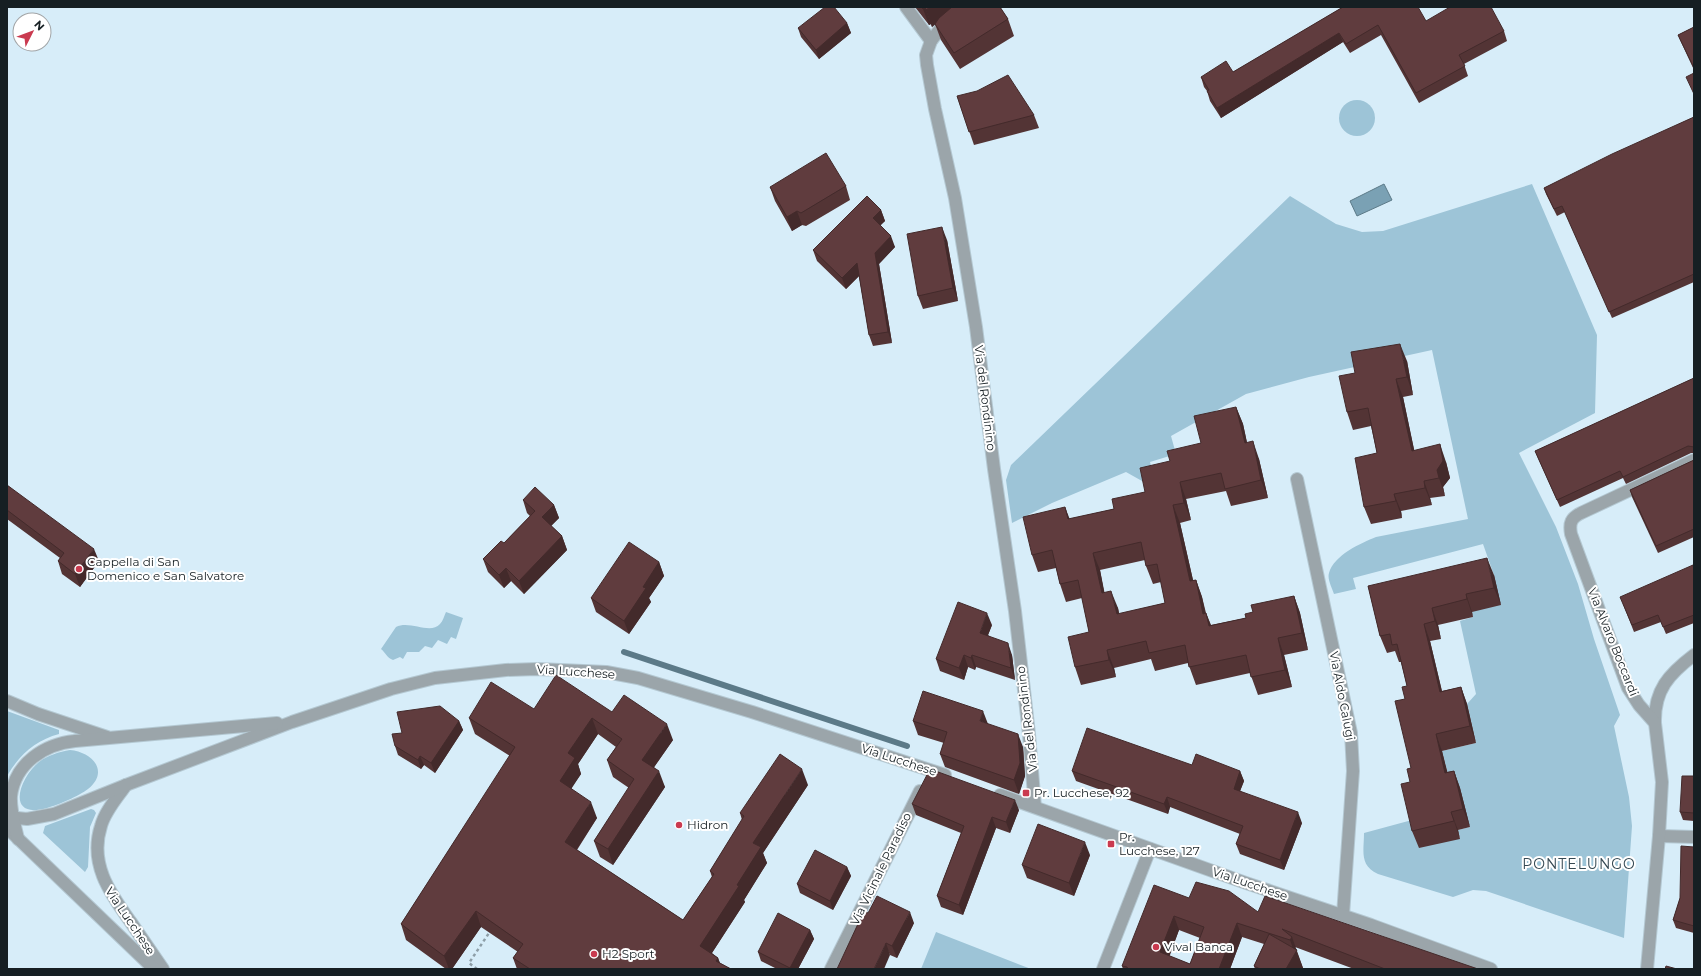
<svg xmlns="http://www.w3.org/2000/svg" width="1701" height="976" font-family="Montserrat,sans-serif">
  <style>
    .green { fill: #9dc4d7 }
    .water { fill: #7aa1b4; stroke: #5c7a88 }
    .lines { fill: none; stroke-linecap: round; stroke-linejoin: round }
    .stream { stroke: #5c7a88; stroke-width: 6 }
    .minor-casing { stroke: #b4c8d2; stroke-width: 14 }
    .path { stroke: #8d9ea7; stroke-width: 2.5; stroke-dasharray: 3 3; stroke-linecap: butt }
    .minor { stroke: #9ba5aa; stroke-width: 12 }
    .wall { fill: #533435; fill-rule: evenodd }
    .shaded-wall { fill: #432a2b }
    .building { fill: #603c3e; stroke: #432a2b; fill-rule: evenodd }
    .poi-dot { fill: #ca3a4f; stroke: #fff; stroke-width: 1.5 }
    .labels { text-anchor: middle; stroke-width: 4; stroke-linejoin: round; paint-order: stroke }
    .street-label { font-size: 12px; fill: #161f23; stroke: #fff }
    .poi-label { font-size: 12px; fill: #161f23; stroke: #fff; text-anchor: start }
    .quarter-label { font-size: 14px; letter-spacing: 1px; fill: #354852; stroke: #fff }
  </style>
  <rect width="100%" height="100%" fill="#d7edf9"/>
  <g class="green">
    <circle cx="1357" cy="118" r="18"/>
    <path d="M1532,184L1597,335L1595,413L1519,453L1556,527L1578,584L1594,639L1620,715L1614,726L1629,797L1632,826L1624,938L1486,891L1473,890L1453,897L1378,874C1359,865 1364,851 1364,833L1412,820L1460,838L1458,830L1470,827L1452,790L1442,751L1476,743L1467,704L1476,694L1460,621L1473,617L1472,612L1494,575L1483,544L1353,578L1356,589L1334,594C1332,588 1327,579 1329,573C1334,555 1361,543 1376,537L1468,519L1432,350L1309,377L1246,394L1171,436L1176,454L1150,462L1154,477L1142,481L1126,472L1052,503L1012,523L1006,480L1011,465L1290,196L1336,224L1362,232L1383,231Z"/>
    <path d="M446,612L463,618L456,639L451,637L447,644L438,640L432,648L425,646L419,652H407L403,659L400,657L393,660C387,658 386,653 381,649L396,627C410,620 430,635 440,624C443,621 444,616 446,612Z"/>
    <path d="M7,711L59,730V734C36,740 19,755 7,776Z"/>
    <path d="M70,750C92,752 110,771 88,789C79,796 58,805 47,808C5,820 19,778 39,762C48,755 59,752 70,750Z"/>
    <polygon points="91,809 94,810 96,813 90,827 88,867 85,872 43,833 45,826"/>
    <polygon points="936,932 1031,969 921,969"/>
  </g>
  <polygon class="water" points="1384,184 1392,200 1357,216 1350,201"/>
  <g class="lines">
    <polyline class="stream" points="624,652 907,746"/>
    <g class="minor-casing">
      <g id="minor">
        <polyline points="906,7 931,41"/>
        <polyline points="966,7 940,29 931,41 926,55 927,65 935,109 955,198 976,327 994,469 1015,611 1029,734 1035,807"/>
        <polyline points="1297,479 1351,733 1353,771 1343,915"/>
        <polyline points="7,701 38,714 107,737"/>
        <path d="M1655,723C1654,690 1669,674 1694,655"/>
        <path d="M126,785C117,798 105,811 101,826C89,863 109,892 130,921C141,937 152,953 163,969"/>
        <polyline points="1000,795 1246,883 1371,925 1491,969"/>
        <polyline points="7,817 27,819 54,814 126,785 292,722 391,689 435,678 506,670 537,669 606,672 638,678 752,712 945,775"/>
        <polyline points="7,828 154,969"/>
        <polyline points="1659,836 1694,837"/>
        <path d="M18,839C15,825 10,810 11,796C15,763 45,744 75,741L277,723"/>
        <polyline points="831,969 920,791"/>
        <polyline points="1103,969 1150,849"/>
        <path d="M1647,969L1659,836L1662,782L1655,723L1639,705L1628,688L1571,534C1569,523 1571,518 1581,513L1694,460"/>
      </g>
    </g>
    <polyline class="path" points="477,969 469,963 489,933"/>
    <use href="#minor" class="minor"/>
  </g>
  <g class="wall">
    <polygon points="915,7 1000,7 1008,19 1014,36 960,69 941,40 935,24 932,27 931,24 929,25"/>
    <polygon points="1343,7 1426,21 1504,31 1507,41 1464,64 1468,76 1419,103 1381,35 1350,53 1343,42 1221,118 1210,101 1207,91 1204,87 1201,77 1233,72"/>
    <polygon points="847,23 851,33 819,59 801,37 798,28"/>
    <polygon points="1694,27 1694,70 1681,42 1678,35"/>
    <polygon points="957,96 1034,115 1039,128 974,145"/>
    <polygon points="1694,117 1694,282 1612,318 1565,212 1557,216 1546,194 1544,188"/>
    <polygon points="846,186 850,200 806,226 802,225 792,231 775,201 770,187"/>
    <polygon points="881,210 885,221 880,225 895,247 879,264 892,343 873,346 869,335 859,276 846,289 817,261 813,250"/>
    <polygon points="947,240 958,301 923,309 918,296"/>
    <polygon points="1407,361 1413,395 1403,397 1414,450 1446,462 1450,478 1443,487 1445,496 1430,498 1432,505 1401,511 1402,518 1371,524 1364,507 1377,453 1371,426 1353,430 1347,412 1355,373"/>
    <polygon points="1694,378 1694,453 1691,453 1626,484 1623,478 1560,507 1538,458 1535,451"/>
    <path d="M1236,407L1243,424L1247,443L1259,459L1268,498L1231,506L1226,491L1186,499L1191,520L1180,523L1193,580H1196L1202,597L1206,613L1211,625L1246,618L1253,612L1294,596L1300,613L1308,650L1284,655L1292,687L1258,695L1250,673L1196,685L1188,663L1155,671L1151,659L1114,668L1116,677L1081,685L1075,667L1089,632L1082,598L1066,602L1060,584L1056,568L1038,572L1032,555L1065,507L1069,519L1114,509L1145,492L1170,461L1201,443ZM1145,560L1146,566L1153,584L1161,582L1165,603L1119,614L1118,608L1104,592L1100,570Z"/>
    <polygon points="1694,460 1694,537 1658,553 1632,497 1630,490"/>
    <polygon points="7,485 99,561 80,587 62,574 58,561 60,558 7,519"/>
    <polygon points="523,500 554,505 559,518 551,526 562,536 567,550 524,594 511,581 504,588 488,572 483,559 504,543 530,516 527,513"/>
    <polygon points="659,562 664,576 649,598 651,602 629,634 596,612 591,598"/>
    <polygon points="1694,569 1694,623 1666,634 1661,622 1634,632 1623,604"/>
    <polygon points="1494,575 1501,605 1472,612 1473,617 1438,625 1441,639 1430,641 1442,691 1461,687 1467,704 1476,743 1442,751 1447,772 1454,771 1460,788 1470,827 1458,830 1460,839 1419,848 1412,831 1410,782 1411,768 1405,699 1407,686 1401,662 1399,662 1395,651 1387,653 1380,636 1368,586"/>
    <polygon points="992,625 988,635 1012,655 1015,680 976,667 975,670 968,667 964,680 940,671 936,659"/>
    <polygon points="534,709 612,712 673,740 654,767 665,787 613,865 600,857 594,841 629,788 613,777 607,760 616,747 598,734 578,764 581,774 571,788 597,818 577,850 683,920 712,877 710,871 742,820 740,813 808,785 763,853 767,863 744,900 745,902 712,953 718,958 720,963 731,969 517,969 513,958 518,952 481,927 452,969 446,969 406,940 401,924 510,756 475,734 469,718"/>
    <polygon points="459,721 463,730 435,773 424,765 421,769 398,755 395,746 402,733"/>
    <polygon points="913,721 988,724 1023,747 1025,776 1019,794 945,767 940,754 944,743 918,735"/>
    <polygon points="1192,765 1240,771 1244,781 1240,791 1302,823 1284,870 1240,854 1236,844 1240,834 1170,807 1168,814 1076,781 1072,771"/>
    <polygon points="1694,776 1694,821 1683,820 1680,812"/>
    <polygon points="912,804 1019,810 1010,833 996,828 963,915 941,907 937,896 961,833 916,815"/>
    <polygon points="1694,847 1694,933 1676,928 1673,920 1680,898"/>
    <polygon points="1090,855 1074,896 1027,878 1022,865"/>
    <polygon points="847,867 851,876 833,910 800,893 797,884"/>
    <path d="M1189,898L1258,912L1478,969H1354L1295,947L1303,968L1302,969H1255L1254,966L1264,944L1242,937L1230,969H1123L1122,966ZM1179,930L1200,938L1190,964L1169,956Z"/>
    <polygon points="868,913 914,923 897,958 890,955"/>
    <polygon points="810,930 814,939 798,969 777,969 761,961 758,952"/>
  </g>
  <g class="shaded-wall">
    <polygon points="925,7 931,24 929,25 923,9"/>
    <polygon points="930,7 956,7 932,27 926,10"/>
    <polygon points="847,23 851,33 819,59 816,50"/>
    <polygon points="1339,33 1343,42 1221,118 1217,108"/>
    <polygon points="881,210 885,221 877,229 873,218"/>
    <polygon points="797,211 802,225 792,231 787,217"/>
    <polygon points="942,227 947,240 958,301 953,288"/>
    <polygon points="891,236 895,247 879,264 892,343 888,332 875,253"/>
    <polygon points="857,263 861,274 846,289 842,278"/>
    <polygon points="1400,344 1407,361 1413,395 1407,377"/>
    <polygon points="1396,379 1403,397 1418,468 1412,451"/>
    <polygon points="1236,407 1243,424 1251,461 1245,443"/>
    <polygon points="1253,441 1259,459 1268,498 1261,480"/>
    <polygon points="1440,444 1446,462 1450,478 1443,487 1445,496 1439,478 1437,470"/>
    <polygon points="1424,481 1430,498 1432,505 1425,488"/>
    <polygon points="1180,482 1186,499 1191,520 1184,503"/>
    <polygon points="1394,494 1401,511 1402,518 1396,501"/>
    <polygon points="554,505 559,518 547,530 542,517"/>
    <polygon points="1173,505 1180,523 1197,598 1190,581"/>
    <polygon points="1065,507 1072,525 1068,519"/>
    <polygon points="562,536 567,550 524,594 519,581"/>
    <polygon points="94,549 99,561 80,587 75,574"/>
    <polygon points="1093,553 1100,570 1108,610 1102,593"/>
    <polygon points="1487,558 1494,575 1501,605 1494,588"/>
    <polygon points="659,562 664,576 649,598 651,602 629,634 624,621 643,587"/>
    <polygon points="506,568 511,581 504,588 499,575"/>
    <polygon points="1196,580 1202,597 1209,631 1203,614"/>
    <polygon points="1111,591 1118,608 1123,632 1117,614"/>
    <polygon points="1466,594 1472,612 1473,617 1467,599"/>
    <polygon points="1294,596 1300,613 1308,650 1302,633"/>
    <polygon points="1432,608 1438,625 1441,639 1435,621"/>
    <polygon points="987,613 992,625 984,645 980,633"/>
    <polygon points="1206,613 1213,631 1209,626"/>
    <polygon points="1424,624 1430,641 1446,709 1440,692"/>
    <polygon points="1278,638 1284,655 1292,687 1285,670"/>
    <polygon points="1008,643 1012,655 1015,680 1011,668"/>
    <polygon points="1107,650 1114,668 1116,677 1109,660"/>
    <polygon points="964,655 968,667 964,680 959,668"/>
    <polygon points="972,655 976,667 975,670 971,658"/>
    <polygon points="1461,687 1467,704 1476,743 1470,726"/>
    <polygon points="983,711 988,724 980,721"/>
    <polygon points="592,718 598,734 578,764 581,774 566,797 560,781 568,753"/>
    <polygon points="459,721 463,730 435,773 431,763"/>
    <polygon points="667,724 673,740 648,776 642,760"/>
    <polygon points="1018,734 1023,747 1025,776 1019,794 1014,780"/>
    <polygon points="1436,734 1442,751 1452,790 1445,773"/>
    <polygon points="420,756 424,765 421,769 418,760"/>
    <polygon points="802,769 808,785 763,853 767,863 744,900 745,902 706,962 700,946 753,843"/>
    <polygon points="659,771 665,787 613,865 608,849"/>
    <polygon points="1240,771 1244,781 1237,799 1234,789"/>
    <polygon points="1454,771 1460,788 1470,827 1463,809"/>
    <polygon points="1167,797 1170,807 1168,814 1164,804"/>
    <polygon points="1015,800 1019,810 1010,833 1006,822"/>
    <polygon points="591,802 597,818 571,858 565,842"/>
    <polygon points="1298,812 1302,823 1284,870 1280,860"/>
    <polygon points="1451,812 1458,830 1460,839"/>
    <polygon points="992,817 996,828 963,915 959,905"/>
    <polygon points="1085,842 1090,855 1074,896 1069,883"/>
    <polygon points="847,867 851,876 833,910 830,901"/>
    <polygon points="476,911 481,927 452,969 449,969 444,956"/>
    <polygon points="910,912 914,923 897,958 892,946"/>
    <polygon points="1174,916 1179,930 1166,966 1160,952"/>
    <polygon points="1237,923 1242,937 1230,969 1219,969"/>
    <polygon points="810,930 814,939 798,969 790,969 790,968"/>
    <polygon points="1292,937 1303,968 1302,969 1286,969 1295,954 1290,940"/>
    <polygon points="886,943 890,955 884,969 874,969"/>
    <polygon points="718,958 722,969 716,961"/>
  </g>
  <g class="building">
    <polygon points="825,7 834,7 847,23 816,50 798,28"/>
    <polygon points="921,7 930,7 926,10 925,7 923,9"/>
    <polygon points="952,7 1000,7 1008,19 954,53 935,24 939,18"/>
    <polygon points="1343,7 1418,7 1426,21 1450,7 1491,7 1504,31 1459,55 1465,66 1416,93 1378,25 1346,44 1339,33 1217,108 1207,91 1209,90 1201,77 1226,61 1233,72"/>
    <polygon points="1694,27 1694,68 1678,35"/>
    <polygon points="1694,73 1694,94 1686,77"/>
    <polygon points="1008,75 1034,115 969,132 957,96 977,91"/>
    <polygon points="1694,117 1694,274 1609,312 1562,206 1554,209 1544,188 1612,154"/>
    <polygon points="826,153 846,186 801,213 797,211 787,217 770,187"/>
    <polygon points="867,196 881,210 873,218 891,236 875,253 888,332 869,335 857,263 842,278 813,250"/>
    <polygon points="942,227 953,288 918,296 907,234"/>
    <polygon points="1400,344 1407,377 1396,379 1412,451 1440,444 1443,461 1437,470 1439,478 1424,481 1425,488 1394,494 1396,501 1364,507 1355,458 1377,453 1368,408 1347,412 1339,376 1355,373 1351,352"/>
    <polygon points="1694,378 1694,447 1688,446 1623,477 1620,471 1557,500 1535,451"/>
    <path d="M1236,407L1245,443L1253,441L1261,480L1225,489L1221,473L1180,482L1184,503L1173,505L1190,581L1196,580L1203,614L1206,613L1209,626L1246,618L1245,614L1253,612L1251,605L1294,596L1302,633L1278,638L1285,670L1251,677L1246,655L1189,667L1185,645L1149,653L1146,641L1107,650L1109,660L1075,667L1068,637L1089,632L1078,580L1060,584L1052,550L1032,555L1023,517L1065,507L1068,519L1114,509L1112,499L1145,492L1140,468L1170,461L1167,451L1201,443L1194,416ZM1141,542L1146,566L1157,564L1165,603L1117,614L1111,591L1102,593L1093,553Z"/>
    <polygon points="1694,460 1694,529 1656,546 1630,490"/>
    <polygon points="7,485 94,549 75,574 58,561 64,553 7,510"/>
    <polygon points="535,487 554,505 542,517 562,536 519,581 506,568 499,575 483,559 501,541 504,543 535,511 523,500"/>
    <polygon points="629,542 659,562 643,587 646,588 624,621 591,598"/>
    <polygon points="1487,558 1494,588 1466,594 1467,599 1432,608 1435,621 1424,624 1440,692 1461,687 1470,726 1436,734 1445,773 1454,771 1463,809 1451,812 1454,821 1412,831 1401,784 1410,782 1407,769 1411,768 1395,701 1405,699 1402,687 1407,686 1397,644 1392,645 1390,634 1380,636 1368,586"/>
    <polygon points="1693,565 1694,569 1694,615 1663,627 1658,615 1632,625 1620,597"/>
    <polygon points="958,602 987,613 980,633 1008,643 1011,668 972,655 971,658 964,655 959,668 936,659"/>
    <polygon points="556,675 612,712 624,695 667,724 642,760 659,771 608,849 594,841 634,779 607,760 622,739 592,718 568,753 575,758 560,781 591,802 565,842 683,920 714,874 710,871 744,816 740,813 780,754 802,769 753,843 761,847 737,885 739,886 700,946 718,958 716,961 731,969 530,969 513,958 523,944 476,911 444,956 401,924 515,747 469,718 491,682 534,709"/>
    <polygon points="923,691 983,711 980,721 1018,734 1020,763 1014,780 940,754 947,732 913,721"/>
    <polygon points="440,706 459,721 431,763 420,756 418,760 395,746 392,734 402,733 397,712"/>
    <polygon points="1087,728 1192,765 1196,754 1240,771 1234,789 1298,812 1280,860 1236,844 1243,826 1167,797 1164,804 1072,771"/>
    <polygon points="930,769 1015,800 1006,822 992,817 959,905 937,896 964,826 912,804"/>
    <polygon points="1682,776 1694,776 1694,813 1680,812"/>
    <polygon points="1038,824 1085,842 1069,883 1022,865"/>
    <polygon points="1681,846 1694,847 1694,926 1673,920 1680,898"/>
    <polygon points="815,850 847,867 830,901 797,884"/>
    <path d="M1196,882L1229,891L1258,912L1265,896L1478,969H1385L1282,929L1292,937L1290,940L1237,923L1219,969H1128L1127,967L1122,966L1154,885L1189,898ZM1174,916L1204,927L1190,964L1160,952Z"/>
    <polygon points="877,896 910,912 892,946 886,943 874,969 837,969 864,911 868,913"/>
    <polygon points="778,913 810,930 790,968 758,952"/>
    <polygon points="1269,934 1297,950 1286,969 1260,969 1254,966"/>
    <polygon points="1666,966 1677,969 1665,969"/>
  </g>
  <g class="poi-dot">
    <circle cx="79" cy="569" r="4"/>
    <rect x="1022" y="789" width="8" height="8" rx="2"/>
    <circle cx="679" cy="825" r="4"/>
    <rect x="1107" y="840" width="8" height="8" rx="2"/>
    <circle cx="1156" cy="947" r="4"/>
    <circle cx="594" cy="954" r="4"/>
  </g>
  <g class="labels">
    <g class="street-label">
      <text transform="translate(985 398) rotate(83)" y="4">Via del Rondinino</text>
      <text transform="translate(1613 642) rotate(68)" y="4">Via Alvaro Boccardi</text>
      <text transform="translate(576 672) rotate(4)" y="4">Via Lucchese</text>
      <text transform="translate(1342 696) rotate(79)" y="4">Via Aldo Calugi</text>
      <text transform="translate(1027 719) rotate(-97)" y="4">Via del Rondinino</text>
      <text transform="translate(899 760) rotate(18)" y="4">Via Lucchese</text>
      <text transform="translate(881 869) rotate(-64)" y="4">Via Vicinale Paradiso</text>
      <text transform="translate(1250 884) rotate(19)" y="4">Via Lucchese</text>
      <text transform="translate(130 921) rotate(56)" y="4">Via Lucchese</text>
    </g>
    <g class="poi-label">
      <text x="87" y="566">Cappella di San<tspan x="87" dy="14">Domenico e San Salvatore</tspan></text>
      <text x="1034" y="797">Pr. Lucchese, 92</text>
      <text x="687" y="829">Hidron</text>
      <text x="1119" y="841">Pr.<tspan x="1119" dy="14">Lucchese, 127</tspan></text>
      <text x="1164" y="951">Vival Banca</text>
      <text x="602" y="958">H2 Sport</text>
    </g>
    <g class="quarter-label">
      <text x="1579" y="869">PONTELUNGO</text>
    </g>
  </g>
  <rect width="1701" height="976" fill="none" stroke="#161f23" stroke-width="16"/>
  <g transform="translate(32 32) rotate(48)"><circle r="19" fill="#ffffff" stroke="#a2a5a7"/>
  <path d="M0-3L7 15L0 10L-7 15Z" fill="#ca3a4f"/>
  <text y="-6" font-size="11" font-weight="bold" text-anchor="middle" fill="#161f23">N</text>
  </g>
</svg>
